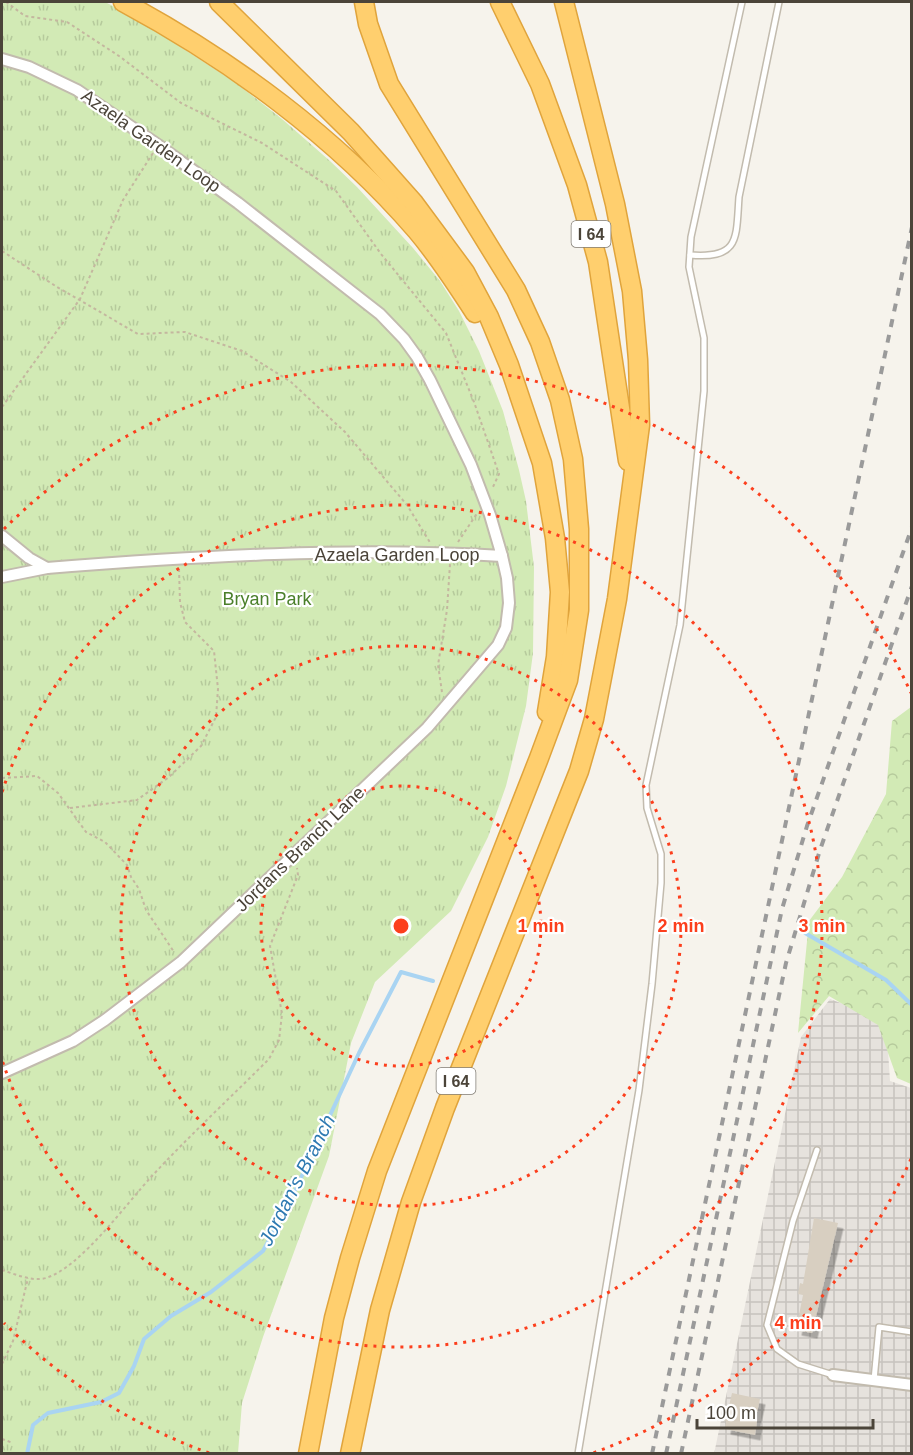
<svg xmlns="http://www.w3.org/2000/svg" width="913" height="1455" font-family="Arial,sans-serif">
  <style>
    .industrial { fill: url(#industrial-grid) }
    .forest { fill: url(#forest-crowns) }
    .park { fill: url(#park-tufts) }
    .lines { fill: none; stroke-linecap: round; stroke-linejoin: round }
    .stream { stroke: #a9d4f2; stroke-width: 4 }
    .building { fill: #d8cfc1; filter: url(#shadow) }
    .lane-casing { stroke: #c2bbae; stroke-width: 8 }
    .street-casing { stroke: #c2bbae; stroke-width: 14 }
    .highway-casing { stroke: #e0a43c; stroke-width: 21 }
    .path { stroke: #c4b79f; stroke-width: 2; stroke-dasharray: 3 3; stroke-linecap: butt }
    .lane { stroke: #fff; stroke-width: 5 }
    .street { stroke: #fff; stroke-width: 10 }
    .highway { stroke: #ffcf6e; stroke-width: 18 }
    .rail { stroke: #9a9a9a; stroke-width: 4; stroke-dasharray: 8 8; stroke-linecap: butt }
    .ring { fill: none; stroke: #fc3f1d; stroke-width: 3; stroke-dasharray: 3 6 }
    .labels { text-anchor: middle; stroke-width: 4.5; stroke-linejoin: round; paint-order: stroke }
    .shield { fill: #fff; stroke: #817c74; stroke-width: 1.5 }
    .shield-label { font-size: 16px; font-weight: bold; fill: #4b4439 }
    .street-label { font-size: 18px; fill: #4b4439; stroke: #fff }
    .park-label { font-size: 18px; fill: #4a7f2a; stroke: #fff }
    .water-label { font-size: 20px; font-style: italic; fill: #2e7ab2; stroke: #fff }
    .centre { fill: #fc3f1d; stroke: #fff; stroke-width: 3 }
    .ring-label { font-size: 18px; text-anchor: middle; font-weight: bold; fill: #fc3f1d; stroke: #fff; stroke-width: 4.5; stroke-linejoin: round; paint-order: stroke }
  </style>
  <defs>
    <pattern id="industrial-grid" width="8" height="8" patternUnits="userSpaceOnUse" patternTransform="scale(1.5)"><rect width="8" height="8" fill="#e6e2dd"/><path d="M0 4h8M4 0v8" fill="none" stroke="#c7c3be"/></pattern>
    <pattern id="forest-crowns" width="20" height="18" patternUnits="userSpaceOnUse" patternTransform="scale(1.5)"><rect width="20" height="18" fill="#d2eab5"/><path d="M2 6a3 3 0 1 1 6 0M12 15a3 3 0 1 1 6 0" fill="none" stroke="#b6ca9c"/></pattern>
    <pattern id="park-tufts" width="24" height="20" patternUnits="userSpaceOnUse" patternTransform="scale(1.5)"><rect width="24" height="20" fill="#d2eab5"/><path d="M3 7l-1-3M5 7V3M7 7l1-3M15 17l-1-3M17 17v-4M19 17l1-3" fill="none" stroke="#b6ca9c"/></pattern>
    <filter id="shadow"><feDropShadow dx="5.5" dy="5.5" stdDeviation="0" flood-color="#0004"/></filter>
  </defs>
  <rect width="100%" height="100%" fill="#f6f3ec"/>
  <polygon class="industrial" points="830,999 886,1020 890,1081 911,1088 911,1453 714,1454 801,1037"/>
  <polygon class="forest" points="911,707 912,980 910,989 911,988 911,1084 897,1078 878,1025 829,996 798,1033 809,921 842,877 886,794 892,721"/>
  <polygon class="park" points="2,2 105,2 133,16 236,83 282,119 330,161 357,187 413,248 440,281 459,311 479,351 503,411 519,470 526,501 534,567 533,653 526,706 506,786 488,837 451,911 375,982 351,1043 329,1156 263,1337 242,1403 238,1453 2,1454"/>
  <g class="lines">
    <g class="stream">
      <polyline points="805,933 886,980 912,1005"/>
      <polyline points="27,1454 33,1425 48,1413 101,1402 119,1393 134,1366 144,1339 171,1316 211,1292 263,1251 292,1197 359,1053 401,972 433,981"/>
    </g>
  </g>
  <g class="building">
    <polygon points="814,1218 838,1223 812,1333 796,1330 803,1295 798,1294 800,1283 803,1284"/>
    <polygon points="732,1393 760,1399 755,1421 757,1421 755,1435 725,1429 726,1421 720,1419 723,1405 729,1406"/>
  </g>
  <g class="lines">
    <g class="lane-casing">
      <g id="lane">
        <path d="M690,255C740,259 736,239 739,197L779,2"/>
        <polyline points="817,1150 793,1221 767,1325 777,1349 798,1364 833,1375"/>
        <polyline points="874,1380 879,1327 912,1332"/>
        <polyline points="578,1454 639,1090 652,984 661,883 661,854 647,808 646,785 680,625 704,391 704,338 689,267 691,237 742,2"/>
      </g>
    </g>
    <g class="street-casing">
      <g id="street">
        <path d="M2,59L29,67L77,90L158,145L238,203L380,314L404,339L417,357L430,380L471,465L490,515L502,556C350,547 198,556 47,568L29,558L2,536"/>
        <polyline points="2,577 47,568"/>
        <polyline points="2,1073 73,1041 105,1020 181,962 427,728 498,645 506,628 509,603 507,578 502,556"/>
        <polyline points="833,1375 912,1385"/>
      </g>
    </g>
    <g class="highway-casing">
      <g id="highway">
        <path d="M123,2C231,60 336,137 417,231C438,256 457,285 475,313"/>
        <polyline points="219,2 351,132 414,203 465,272 489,317 509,365 542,463 555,538 560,592 556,657 547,712"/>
        <polyline points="500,2 540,84 577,185 598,262 628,461"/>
        <polyline points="308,1454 334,1318 350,1258 377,1171 539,758 568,680 579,610 579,529 573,459 560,400 540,342 516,290 389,84 368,24 364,2"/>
        <polyline points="350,1454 380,1310 411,1202 445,1108 579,771 594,719 617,599 640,425 638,360 632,291 615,204 564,2"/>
      </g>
    </g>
    <g class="path">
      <polyline points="6,2 25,16 67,22 119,56 181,103 262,143 336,191 381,254 446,333 474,402 499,474 492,489"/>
      <polyline points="2,251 57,287 138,334 185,332 242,351 291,382 345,432 407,505 431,544"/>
      <polyline points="2,407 80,299 123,200 153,153"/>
      <polyline points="458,542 478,512"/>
      <polyline points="442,692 438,665 447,610 450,564"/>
      <polyline points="2,778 37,776 58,793 86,832 105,842 127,865 131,877 139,889 146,910 174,952"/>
      <polyline points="70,808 137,800 169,777 201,746 216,717 218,689 214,651 185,622 180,602 179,569"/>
      <path d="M2,1270C15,1274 32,1282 46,1278C81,1267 126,1204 152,1176C189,1136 230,1098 269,1059L279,1040L282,1014L270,946L298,875L297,868"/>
      <polyline points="2,1364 13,1341 28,1278"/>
      <polyline points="2,1439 13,1443"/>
    </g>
    <use href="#lane" class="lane"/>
    <use href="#street" class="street"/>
    <use href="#highway" class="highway"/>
    <g class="rail">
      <polyline points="652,1454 912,227"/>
      <polyline points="666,1454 782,909 807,826 912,527"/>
      <polyline points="681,1454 786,963 820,850 912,586"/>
    </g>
  </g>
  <g class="ring">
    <circle cx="401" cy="926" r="140"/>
    <circle cx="401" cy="926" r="280"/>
    <path d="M2 792A421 421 0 1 1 2 1060"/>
    <path d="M911 1159A561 561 0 0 1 593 1453M209 1453A561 561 0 0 1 4 1323M4 529A561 561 0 0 1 911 693"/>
  </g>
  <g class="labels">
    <g class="shield">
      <rect x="571.5" y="221" width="39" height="26" rx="4.5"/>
      <rect x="436.5" y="1068" width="39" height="26" rx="4.5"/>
    </g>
    <g class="shield-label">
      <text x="591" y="240">I 64</text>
      <text x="456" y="1087">I 64</text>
    </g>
    <g class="street-label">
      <text transform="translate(151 141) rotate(35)" y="6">Azaela Garden Loop</text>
      <text x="397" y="561">Azaela Garden Loop</text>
      <text transform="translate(300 849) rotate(-44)" y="6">Jordans Branch Lane</text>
    </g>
    <g class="park-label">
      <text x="267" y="605">Bryan Park</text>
    </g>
    <g class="water-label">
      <text transform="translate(297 1180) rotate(-63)" y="7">Jordan's Branch</text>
    </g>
  </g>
  <circle cx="401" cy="926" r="9" class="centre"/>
  <g class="ring-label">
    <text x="541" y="932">1 min</text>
    <text x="681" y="932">2 min</text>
    <text x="822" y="932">3 min</text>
    <text x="798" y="1329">4 min</text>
  </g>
  <rect width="913" height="1455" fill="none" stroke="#4b4439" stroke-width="6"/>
  <path d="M697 1419v9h176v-9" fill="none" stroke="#4b4439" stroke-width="3"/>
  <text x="706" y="1419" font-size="18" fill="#4b4439" stroke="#ffffff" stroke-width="4.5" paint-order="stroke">100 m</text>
</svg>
